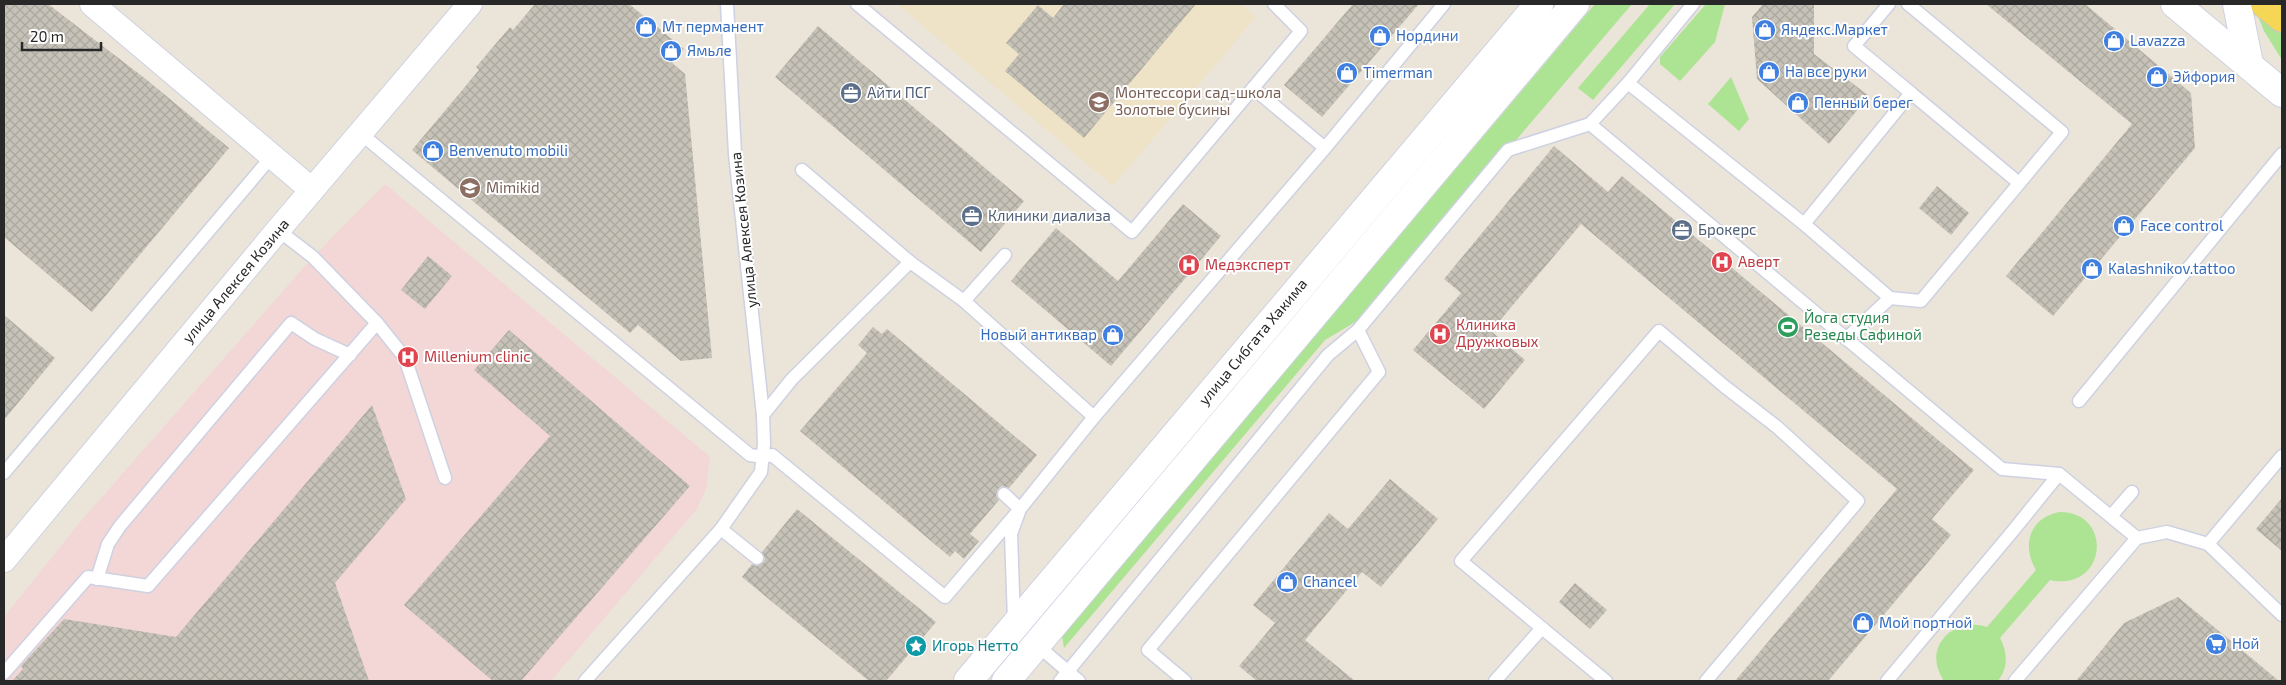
<svg xmlns="http://www.w3.org/2000/svg" width="2286" height="685" font-family="'Exo 2',sans-serif">
  <style>
    .education { fill: #eee3c7 }
    .medical { fill: #f3d6d6 }
    .grass { fill: #ace493 }
    .building { fill: url(#building-cross-hatch) }
    .lines { fill: none; stroke-linecap: round; stroke-linejoin: round }
    .service-casing { stroke: #ced1e2; stroke-width: 15 }
    .minor-casing { stroke: #ced1e2; stroke-width: 26 }
    .secondary-casing { stroke: #ced1e2; stroke-width: 30 }
    .primary-casing { stroke: #c7c7c7; stroke-width: 30 }
    .service { stroke: #fff; stroke-width: 12 }
    .minor { stroke: #fff; stroke-width: 24 }
    .secondary { stroke: #fff; stroke-width: 28 }
    .primary { stroke: #f5d655; stroke-width: 28 }
    .labels { text-anchor: middle; stroke-width: 4; stroke-linejoin: round; paint-order: stroke }
    .shop-label { font-size: 15px; fill: #366cbe; stroke: #fff; text-anchor: start }
    .service-label { font-size: 15px; fill: #4e5e75; stroke: #fff; text-anchor: start }
    .education-label { font-size: 15px; fill: #785e54; stroke: #fff; text-anchor: start }
    .street-label { font-size: 15px; fill: #282828; stroke: #fff }
    .health-label { font-size: 15px; fill: #be3a42; stroke: #fff; text-anchor: start }
    .leisure-label { font-size: 15px; fill: #27864d; stroke: #fff; text-anchor: start }
    .culture-label { font-size: 15px; fill: #0d838f; stroke: #fff; text-anchor: start }
  </style>
  <defs>
    <pattern id="building-cross-hatch" width="8" height="8" patternUnits="userSpaceOnUse" patternTransform="scale(1.25)"><rect width="8" height="8" fill="#c6c2b8"/><path d="M0 0l8 8M0 8l8-8" fill="none" stroke="#aaa79e"/></pattern>
  </defs>
  <rect width="100%" height="100%" fill="#ebe4d9"/>
  <polygon class="education" points="897,4 1240,4 1256,17 1113,186"/>
  <polygon class="medical" points="385,184 710,457 706,489 697,509 551,681 4,681 4,617 81,521 313,257"/>
  <g class="grass">
    <polygon points="1595,4 1632,4 1367,315 1325,340 1064,648 1062,636"/>
    <polygon points="1650,4 1675,4 1593,100 1578,88"/>
    <polygon points="1706,4 1725,4 1715,42 1680,81 1660,64 1660,57"/>
    <polygon points="2256,11 2282,33 2282,60 2264,31"/>
    <polygon points="1731,77 1749,119 1739,131 1708,104"/>
    <path d="M2060,512C2114,512 2107,592 2050,580L2000,638C2008,653 2008,668 1998,681H1941L1943,679C1922,647 1954,616 1987,627L2036,570C2021,545 2030,517 2060,512Z"/>
  </g>
  <g class="building">
    <polygon points="4,4 48,4 147,80 229,148 92,312 4,237"/>
    <polygon points="535,4 629,4 684,49 672,63 685,74 712,358 681,361 638,325 630,333 412,150 479,70 476,67 510,27 513,30"/>
    <polygon points="1064,4 1196,4 1084,138 1005,71 1019,54 1006,43 1038,5 1053,18"/>
    <polygon points="1353,4 1419,4 1322,117 1284,85"/>
    <polygon points="1763,4 1814,4 1814,54 1869,96 1829,144 1757,79 1752,17"/>
    <polygon points="1986,4 2085,4 2191,93 2195,148 2053,316 2006,276 2132,124"/>
    <polygon points="818,26 1024,201 981,252 775,77"/>
    <polygon points="1554,146 1608,192 1622,176 1974,470 1932,519 1951,535 1828,681 1735,681 1897,489 1581,224 1491,331 1525,360 1484,409 1413,350 1461,293 1444,279"/>
    <polygon points="1937,186 1969,213 1951,235 1919,208"/>
    <polygon points="1183,204 1221,236 1111,366 1011,281 1056,228 1118,281"/>
    <polygon points="428,256 452,276 425,309 401,290"/>
    <polygon points="4,315 55,358 4,420"/>
    <polygon points="873,327 882,334 887,329 1037,455 1009,488 1002,486 998,489 996,496 999,500 970,534 979,541 964,559 955,551 950,557 800,431 867,353 858,345"/>
    <polygon points="509,330 690,486 521,681 493,681 404,605 550,436 474,370"/>
    <polygon points="372,405 406,499 335,583 369,681 12,681 23,669 21,666 64,619 176,637"/>
    <polygon points="1390,479 1438,519 1381,587 1362,572 1305,640 1355,681 1257,681 1239,666 1275,623 1253,605 1329,513 1348,529"/>
    <polygon points="2282,498 2282,551 2256,529"/>
    <polygon points="797,509 936,622 886,681 869,681 742,577 752,564 756,566 763,563 765,559 762,552"/>
    <polygon points="1575,583 1607,610 1590,629 1559,602"/>
    <polygon points="2178,597 2279,681 2076,681 2124,623"/>
  </g>
  <g class="lines">
    <g class="service-casing">
      <g id="service">
        <polyline points="857,4 1132,232 1301,31 1274,4"/>
        <polyline points="1628,83 1804,224 1890,298 1846,339"/>
        <polyline points="1253,88 1325,148"/>
        <polyline points="1911,93 2019,183"/>
        <polyline points="1590,124 2002,469 2059,474 2137,538 2167,532 2208,544 2282,615"/>
        <polyline points="360,133 750,455 764,457 772,455 945,597 1020,509 1004,494"/>
        <polyline points="802,170 910,262 964,301 1094,417"/>
        <polyline points="1804,224 1911,93 1854,46 1889,4"/>
        <polyline points="278,230 313,257 377,323 405,358 445,478"/>
        <polyline points="1890,298 1921,301 2062,132 1908,4"/>
        <polyline points="964,301 1005,255"/>
        <polyline points="2079,401 2282,154"/>
        <polyline points="763,415 792,379 910,262"/>
        <polyline points="4,473 272,156"/>
        <polyline points="2111,516 2132,492"/>
        <polyline points="721,529 757,558"/>
        <polyline points="2208,544 2282,456"/>
        <polyline points="97,579 108,544 120,526 291,323 315,339 350,355"/>
        <polyline points="1014,620 1011,534 1020,509 1094,417 1325,148 1444,4"/>
        <polyline points="1037,645 1079,681"/>
        <polyline points="4,673 88,577 148,586 377,323"/>
        <polyline points="585,681 721,529 761,472 764,444 763,415 735,154 727,4"/>
        <polyline points="1060,681 1328,355 1358,330 1508,150 1590,124 1628,83 1693,4"/>
        <polyline points="1185,681 1148,650 1379,372 1358,330"/>
        <polyline points="1495,681 1542,628"/>
        <polyline points="1606,681 1461,561 1659,331 1724,386 1777,427 1858,501 1706,681"/>
        <polyline points="1887,681 2012,532 2059,474"/>
        <polyline points="2015,681 2137,538"/>
      </g>
    </g>
    <g class="minor-casing">
      <g id="minor">
        <polyline points="92,4 312,190"/>
        <polyline points="4,560 278,230 470,4"/>
      </g>
    </g>
    <g class="secondary-casing">
      <g id="secondary">
        <polyline points="2175,4 2282,93"/>
        <polyline points="2237,4 2249,64"/>
        <polyline points="968,681 1539,4"/>
        <polyline points="1006,681 1575,4"/>
      </g>
    </g>
    <g class="primary-casing">
      <polyline id="primary" points="2265,4 2282,18"/>
    </g>
    <use href="#service" class="service"/>
    <use href="#minor" class="minor"/>
    <use href="#secondary" class="secondary"/>
    <use href="#primary" class="primary"/>
  </g>
  <defs>
    <g id="shop-disc" transform="scale(1.125)"><circle r="9.5" fill="#3f7fe0" stroke="#fff"/><path d="M-5-2.5h2.3a2.7 3.5 0 0 1 5.4 0H5L5.5 6h-11ZM-1.5-2.5h3a1.5 2.3 0 0 0-3 0Z" fill="#fff"/></g>
    <g id="office-disc" transform="scale(1.125)"><circle r="9.5" fill="#5c6f8a" stroke="#fff"/><path d="M-6-3h4V-5.5h4V-3h4V5H-6ZM-1-4.5V-3h2v-1.5ZM-6 0V1H6V0Z" fill="#fff"/></g>
    <g id="school-disc" transform="scale(1.125)"><circle r="9.5" fill="#8d6e63" stroke="#fff"/><path d="M0-5L7-2L0 1L-7-2ZM-4 1L0 2.5L4 1V4Q0 6-4 4Z" fill="#fff"/></g>
    <g id="hospital-disc" transform="scale(1.125)"><circle r="9.5" fill="#e0444e" stroke="#fff"/><path d="M-5-5h3v3.5h4V-5h3V5h-3V1.5h-4V5h-3Z" fill="#fff"/></g>
    <g id="stadium-disc" transform="scale(1.125)"><circle r="9.5" fill="#2e9e5b" stroke="#fff"/><path d="M0-5a6.5 5 0 1 0 0 10a6.5 5 0 1 0 0-10ZM-3.5-1.8h7v3.6h-7Z" fill="#fff"/></g>
    <g id="supermarket-disc" transform="scale(1.125)"><circle r="9.5" fill="#3f7fe0" stroke="#fff"/><path d="M-6-5.5h2.5l.6 2H6L4.5 2H-2.5L-4.4-4H-6ZM-1.5 3.2a1.3 1.3 0 1 0 .1 0ZM3 3.2a1.3 1.3 0 1 0 .1 0Z" fill="#fff"/></g>
    <g id="sight-disc" transform="scale(1.125)"><circle r="9.5" fill="#0f9aa8" stroke="#fff"/><path d="M0-6L1.8-2.2L6-1.7L2.9 1.2L3.7 5.4L0 3.3L-3.7 5.4L-2.9 1.2L-6-1.7L-1.8-2.2Z" fill="#fff"/></g>
  </defs>
  <g fill-rule="evenodd">
    <use href="#shop-disc" x="646" y="27"/>
    <use href="#shop-disc" x="1765" y="30"/>
    <use href="#shop-disc" x="1380" y="36"/>
    <use href="#shop-disc" x="2114" y="41"/>
    <use href="#shop-disc" x="671" y="51"/>
    <use href="#shop-disc" x="1769" y="72"/>
    <use href="#shop-disc" x="1347" y="73"/>
    <use href="#shop-disc" x="2157" y="77"/>
    <use href="#office-disc" x="851" y="93"/>
    <use href="#school-disc" x="1099" y="102"/>
    <use href="#shop-disc" x="1798" y="103"/>
    <use href="#shop-disc" x="433" y="151"/>
    <use href="#school-disc" x="470" y="188"/>
    <use href="#office-disc" x="972" y="216"/>
    <use href="#shop-disc" x="2124" y="226"/>
    <use href="#office-disc" x="1682" y="230"/>
    <use href="#hospital-disc" x="1722" y="262"/>
    <use href="#hospital-disc" x="1189" y="265"/>
    <use href="#shop-disc" x="2092" y="269"/>
    <use href="#stadium-disc" x="1788" y="327"/>
    <use href="#hospital-disc" x="1440" y="334"/>
    <use href="#shop-disc" x="1113" y="335"/>
    <use href="#hospital-disc" x="408" y="357"/>
    <use href="#shop-disc" x="1287" y="582"/>
    <use href="#shop-disc" x="1863" y="623"/>
    <use href="#supermarket-disc" x="2216" y="644"/>
    <use href="#sight-disc" x="916" y="646"/>
  </g>
  <g class="labels">
    <g class="shop-label">
      <text x="662" y="32">Мт перманент</text>
      <text x="1781" y="35">Яндекс.Маркет</text>
      <text x="1396" y="41">Нордини</text>
      <text x="2130" y="46">Lavazza</text>
      <text x="687" y="56">Ямьле</text>
      <text x="1785" y="77">На все руки</text>
      <text x="1363" y="78">Timerman</text>
      <text x="2173" y="82">Эйфория</text>
      <text x="1814" y="108">Пенный берег</text>
      <text x="449" y="156">Benvenuto mobili</text>
      <text x="2140" y="231">Face control</text>
      <text x="2108" y="274">Kalashnikov.tattoo</text>
      <text x="1097" y="340" text-anchor="end">Новый антиквар</text>
      <text x="1303" y="587">Chancel</text>
      <text x="1879" y="628">Мой портной</text>
      <text x="2232" y="649">Ной</text>
    </g>
    <g class="service-label">
      <text x="867" y="98">Айти ПСГ</text>
      <text x="988" y="221">Клиники диализа</text>
      <text x="1698" y="235">Брокерс</text>
    </g>
    <g class="education-label">
      <text x="1115" y="98">Монтессори сад-школа<tspan x="1115" dy="17">Золотые бусины</tspan></text>
      <text x="486" y="193">Mimikid</text>
    </g>
    <g class="street-label">
      <text transform="translate(744 230) rotate(-96)" y="5">улица Алексея Козина</text>
      <text transform="translate(236 281) rotate(-50)" y="5">улица Алексея Козина</text>
      <text transform="translate(1253 342) rotate(-50)" y="5">улица Сибгата Хакима</text>
    </g>
    <g class="health-label">
      <text x="1738" y="267">Аверт</text>
      <text x="1205" y="270">Медэксперт</text>
      <text x="1456" y="330">Клиника<tspan x="1456" dy="17">Дружковых</tspan></text>
      <text x="424" y="362">Millenium clinic</text>
    </g>
    <g class="leisure-label">
      <text x="1804" y="323">Йога студия<tspan x="1804" dy="17">Резеды Сафиной</tspan></text>
    </g>
    <g class="culture-label">
      <text x="932" y="651">Игорь Нетто</text>
    </g>
  </g>
  <rect width="2286" height="685" fill="none" stroke="#282828" stroke-width="10"/>
  <path d="M22 42v8h79v-8" fill="none" stroke="#282828" stroke-width="2.5"/>
  <text x="30" y="42" font-size="15" fill="#282828" stroke="#ffffff" stroke-width="4" paint-order="stroke">20 m</text>
</svg>
